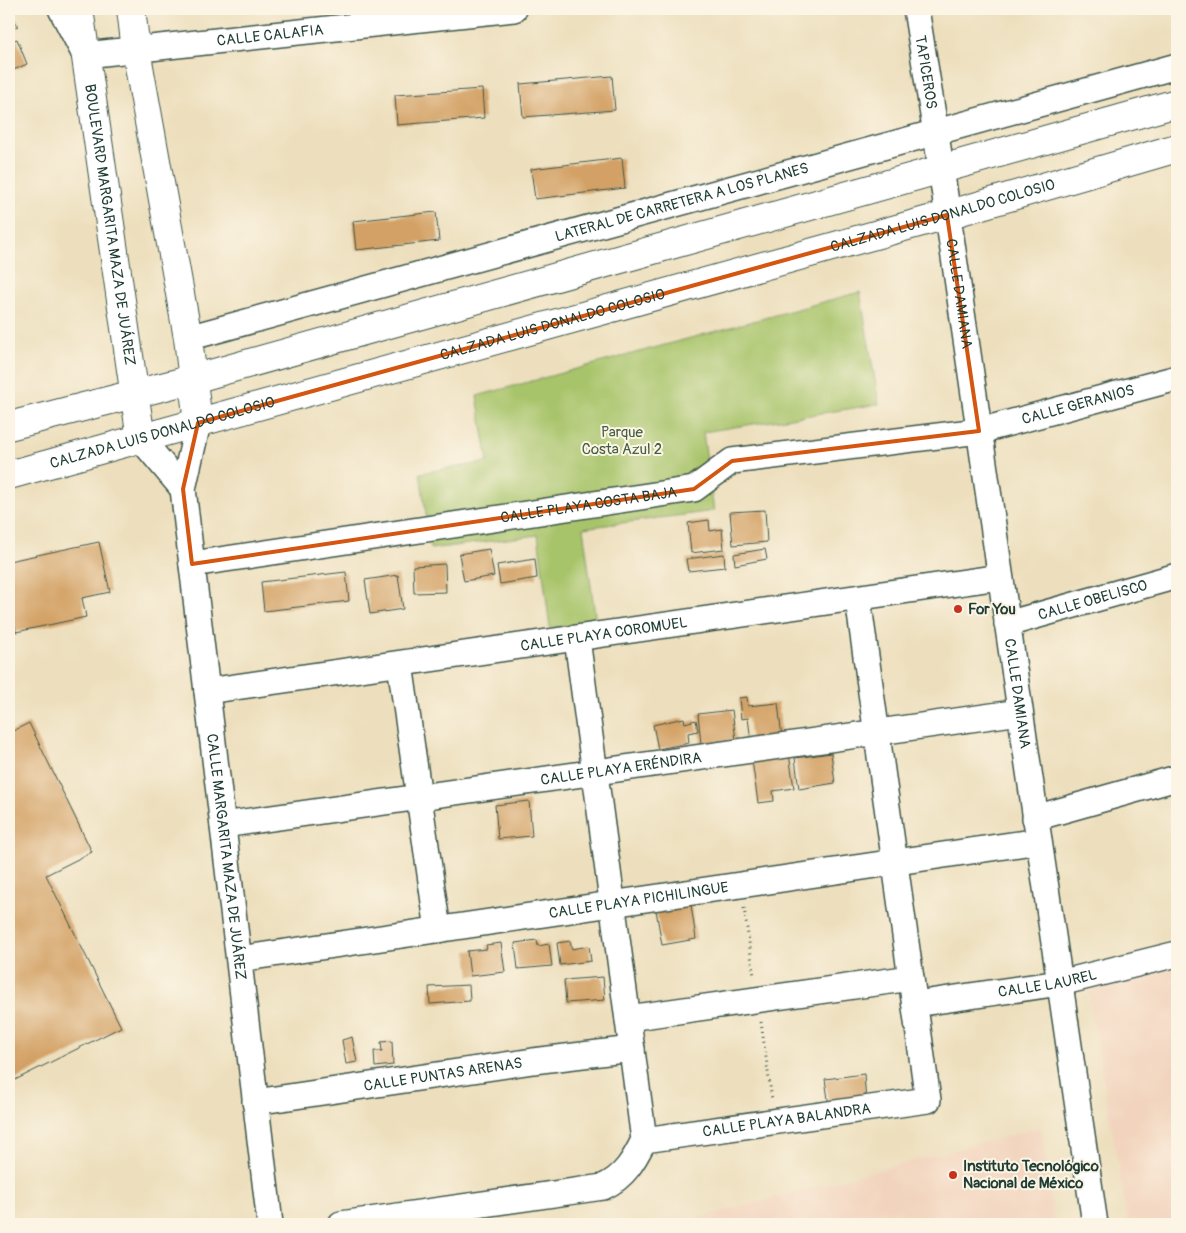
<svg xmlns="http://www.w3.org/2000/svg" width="1186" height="1233" font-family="Pangolin,sans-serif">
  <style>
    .built { fill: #f2d4be }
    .green { fill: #a8c46b; stroke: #648050 }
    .building { fill: #d3a165 }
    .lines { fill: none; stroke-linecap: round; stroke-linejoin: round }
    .street-casing { stroke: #3e5549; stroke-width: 28 }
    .secondary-casing { stroke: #3e5549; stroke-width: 30 }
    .path { stroke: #3e5549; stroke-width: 3; stroke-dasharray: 1 4; stroke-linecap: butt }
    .street { stroke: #fff; stroke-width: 25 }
    .secondary { stroke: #fff; stroke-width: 28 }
    .marked { fill: none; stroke: #d45610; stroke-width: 4; stroke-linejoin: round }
    .poi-dot { fill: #c8321e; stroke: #fcf5e5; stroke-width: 2 }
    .labels { text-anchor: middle; stroke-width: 4; stroke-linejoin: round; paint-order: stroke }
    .street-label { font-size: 15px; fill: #1f3d34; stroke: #fcf5e5 }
    .park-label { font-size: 15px; fill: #415f42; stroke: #fcf5e5 }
    .poi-label { font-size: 15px; font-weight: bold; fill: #1f3d34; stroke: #fcf5e5; text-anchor: start }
  </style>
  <rect width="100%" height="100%" fill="#fcf5e5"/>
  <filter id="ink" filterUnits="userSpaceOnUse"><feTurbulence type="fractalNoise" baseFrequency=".02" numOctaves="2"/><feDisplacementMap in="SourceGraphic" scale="10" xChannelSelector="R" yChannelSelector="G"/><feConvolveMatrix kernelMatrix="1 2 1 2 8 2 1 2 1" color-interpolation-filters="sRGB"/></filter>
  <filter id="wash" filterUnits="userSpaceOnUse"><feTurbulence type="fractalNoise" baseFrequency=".0096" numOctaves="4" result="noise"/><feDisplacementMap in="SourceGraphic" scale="20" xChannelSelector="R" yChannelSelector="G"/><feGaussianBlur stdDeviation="1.12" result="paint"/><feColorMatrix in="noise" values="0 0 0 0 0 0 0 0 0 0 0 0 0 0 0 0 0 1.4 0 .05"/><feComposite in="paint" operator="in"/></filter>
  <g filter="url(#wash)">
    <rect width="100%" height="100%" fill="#eddfbd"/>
    <g class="built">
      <polygon points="1177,968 1177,1224 1128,1224 1088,991"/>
      <polygon points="1041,1127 1055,1224 674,1224"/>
    </g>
    <polygon class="green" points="860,292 879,404 703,432 714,511 583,528 596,622 550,628 538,535 431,549 420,473 488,462 477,396"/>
    <g id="blocks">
      <g class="building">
        <polygon points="9,9 18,26 9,31"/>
        <polygon points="17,39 27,64 9,72 9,42"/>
        <polygon points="612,76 615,110 523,117 520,84"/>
        <polygon points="482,89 484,118 397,125 395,95"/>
        <polygon points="622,158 625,188 535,199 531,169"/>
        <polygon points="436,212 439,241 356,250 353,221"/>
        <polygon points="765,510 767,542 733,545 730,512"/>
        <polygon points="709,520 710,531 722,529 724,549 691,553 688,523"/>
        <polygon points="99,542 110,592 82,598 86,617 16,632 9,596 9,561"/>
        <polygon points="489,549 494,576 464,581 459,554"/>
        <polygon points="765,549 767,559 735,565 734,554"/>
        <polygon points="724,554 725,567 688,571 686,559"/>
        <polygon points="535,559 537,578 500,584 497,565"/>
        <polygon points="445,564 446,592 414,593 413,566"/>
        <polygon points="346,572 349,601 264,611 261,582"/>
        <polygon points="398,575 403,609 370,614 365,580"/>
        <polygon points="747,697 748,706 778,703 782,738 751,741 748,718 741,719 739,698"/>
        <polygon points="732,710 736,740 701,744 698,714"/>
        <polygon points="684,718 685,723 696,720 698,731 688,733 689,743 658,749 653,725"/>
        <polygon points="29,723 92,852 46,875 121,1027 9,1083 9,733"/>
        <polygon points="831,753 835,783 799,789 795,758"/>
        <polygon points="789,754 794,788 773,791 774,801 758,803 752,760"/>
        <polygon points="529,801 532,836 498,839 495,805"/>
        <polygon points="691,905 696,939 662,945 656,910"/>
        <polygon points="537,940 538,946 549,944 552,966 518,969 515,943"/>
        <polygon points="570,941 572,949 589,946 591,961 560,965 557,943"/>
        <polygon points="501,943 505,972 470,976 467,951 487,949 486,945"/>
        <polygon points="603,977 605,1000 566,1003 564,980"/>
        <polygon points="469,985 470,1001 430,1004 429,987"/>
        <polygon points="352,1037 357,1062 346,1064 342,1040"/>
        <polygon points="392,1041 393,1065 375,1067 374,1051 382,1051 381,1042"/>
        <polygon points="864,1074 866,1102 829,1106 825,1079"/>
      </g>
    </g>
  </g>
  <g filter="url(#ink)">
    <use href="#blocks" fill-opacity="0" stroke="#3e5549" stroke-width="1"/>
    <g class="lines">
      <g class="street-casing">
        <g id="street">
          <path id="s1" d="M61,9L85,55L514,9"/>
          <path id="s2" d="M916,9L936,134L1095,1224"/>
          <path id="s3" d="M188,338L1177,66"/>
          <path id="s4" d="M198,423L183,489L270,1224"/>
          <polyline points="141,439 183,489"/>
          <path id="s5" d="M192,564L694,489L732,461L979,431L1177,378"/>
          <path id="s6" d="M1007,624L1177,576"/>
          <polyline points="400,664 438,930"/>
          <path id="s7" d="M207,691L1000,577"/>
          <polyline points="1035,818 1177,778"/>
          <path id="s8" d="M223,825L1020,712"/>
          <path id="s9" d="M239,959L1039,841"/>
          <path id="s10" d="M915,1004L1060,983L1177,954"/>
          <polyline points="628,1018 911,978"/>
          <path id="s11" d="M255,1102L533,1061L632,1049"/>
          <path id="s12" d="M644,1140L928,1100L858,599"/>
          <path d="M341,1224L603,1187C625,1177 634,1160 644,1140L577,639"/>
        </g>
      </g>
      <g class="secondary-casing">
        <g id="secondary">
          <path id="s13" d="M79,9L141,439"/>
          <polyline points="131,9 136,50 188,338 198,423"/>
          <polyline points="9,426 193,379 1177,103"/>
          <path id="s14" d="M9,475L947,215L1177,148"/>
        </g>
      </g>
      <g class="path">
        <polyline points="744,908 754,976"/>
        <polyline points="761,1022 772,1100"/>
      </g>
      <use href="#street" class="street"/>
      <use href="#secondary" class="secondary"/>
    </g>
  </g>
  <path class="marked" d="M947,215L979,431L732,461L694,489L192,564L183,489L198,423Z"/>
  <g class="poi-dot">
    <circle cx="958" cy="609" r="5"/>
    <circle cx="953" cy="1175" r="5"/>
  </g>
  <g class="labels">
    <g class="street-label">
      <text dy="5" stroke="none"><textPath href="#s1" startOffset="238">CALLE CALAFIA</textPath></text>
      <text dy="5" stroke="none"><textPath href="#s2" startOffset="64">TAPICEROS</textPath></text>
      <text dy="5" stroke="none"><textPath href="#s3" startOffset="512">LATERAL DE CARRETERA A LOS PLANES</textPath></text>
      <text dy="5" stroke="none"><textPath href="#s14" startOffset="969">CALZADA LUIS DONALDO COLOSIO</textPath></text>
      <text dy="5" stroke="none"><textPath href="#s13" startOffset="218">BOULEVARD MARGARITA MAZA DE JUÁREZ</textPath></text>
      <text dy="5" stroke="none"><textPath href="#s2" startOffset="288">CALLE DAMIANA</textPath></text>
      <text dy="5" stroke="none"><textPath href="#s14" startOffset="564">CALZADA LUIS DONALDO COLOSIO</textPath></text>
      <text dy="5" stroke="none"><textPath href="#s5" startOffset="906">CALLE GERANIOS</textPath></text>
      <text dy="5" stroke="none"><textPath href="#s14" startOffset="159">CALZADA LUIS DONALDO COLOSIO</textPath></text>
      <text dy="5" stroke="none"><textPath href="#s5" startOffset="401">CALLE PLAYA COSTA BAJA</textPath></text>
      <text dy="5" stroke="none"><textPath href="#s6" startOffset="89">CALLE OBELISCO</textPath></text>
      <text dy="5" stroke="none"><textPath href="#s7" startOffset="401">CALLE PLAYA COROMUEL</textPath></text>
      <text dy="5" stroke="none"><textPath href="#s2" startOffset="692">CALLE DAMIANA</textPath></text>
      <text dy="5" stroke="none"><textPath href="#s8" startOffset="402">CALLE PLAYA ERÉNDIRA</textPath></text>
      <text dy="5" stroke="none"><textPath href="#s4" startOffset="438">CALLE MARGARITA MAZA DE JUÁREZ</textPath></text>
      <text dy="5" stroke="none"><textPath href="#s9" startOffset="404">CALLE PLAYA PICHILINGUE</textPath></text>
      <text dy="5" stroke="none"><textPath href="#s10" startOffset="134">CALLE LAUREL</textPath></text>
      <text dy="5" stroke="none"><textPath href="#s11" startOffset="190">CALLE PUNTAS ARENAS</textPath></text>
      <text dy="5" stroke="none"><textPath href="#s12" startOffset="144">CALLE PLAYA BALANDRA</textPath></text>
    </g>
    <g class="park-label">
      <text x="622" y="437">Parque<tspan x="622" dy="17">Costa Azul 2</tspan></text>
    </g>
    <g class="poi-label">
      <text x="968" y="614">For You</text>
      <text x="963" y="1171">Instituto Tecnológico<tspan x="963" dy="17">Nacional de México</tspan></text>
    </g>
  </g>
  <rect width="1186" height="1233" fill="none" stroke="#fcf5e5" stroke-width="30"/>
</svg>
